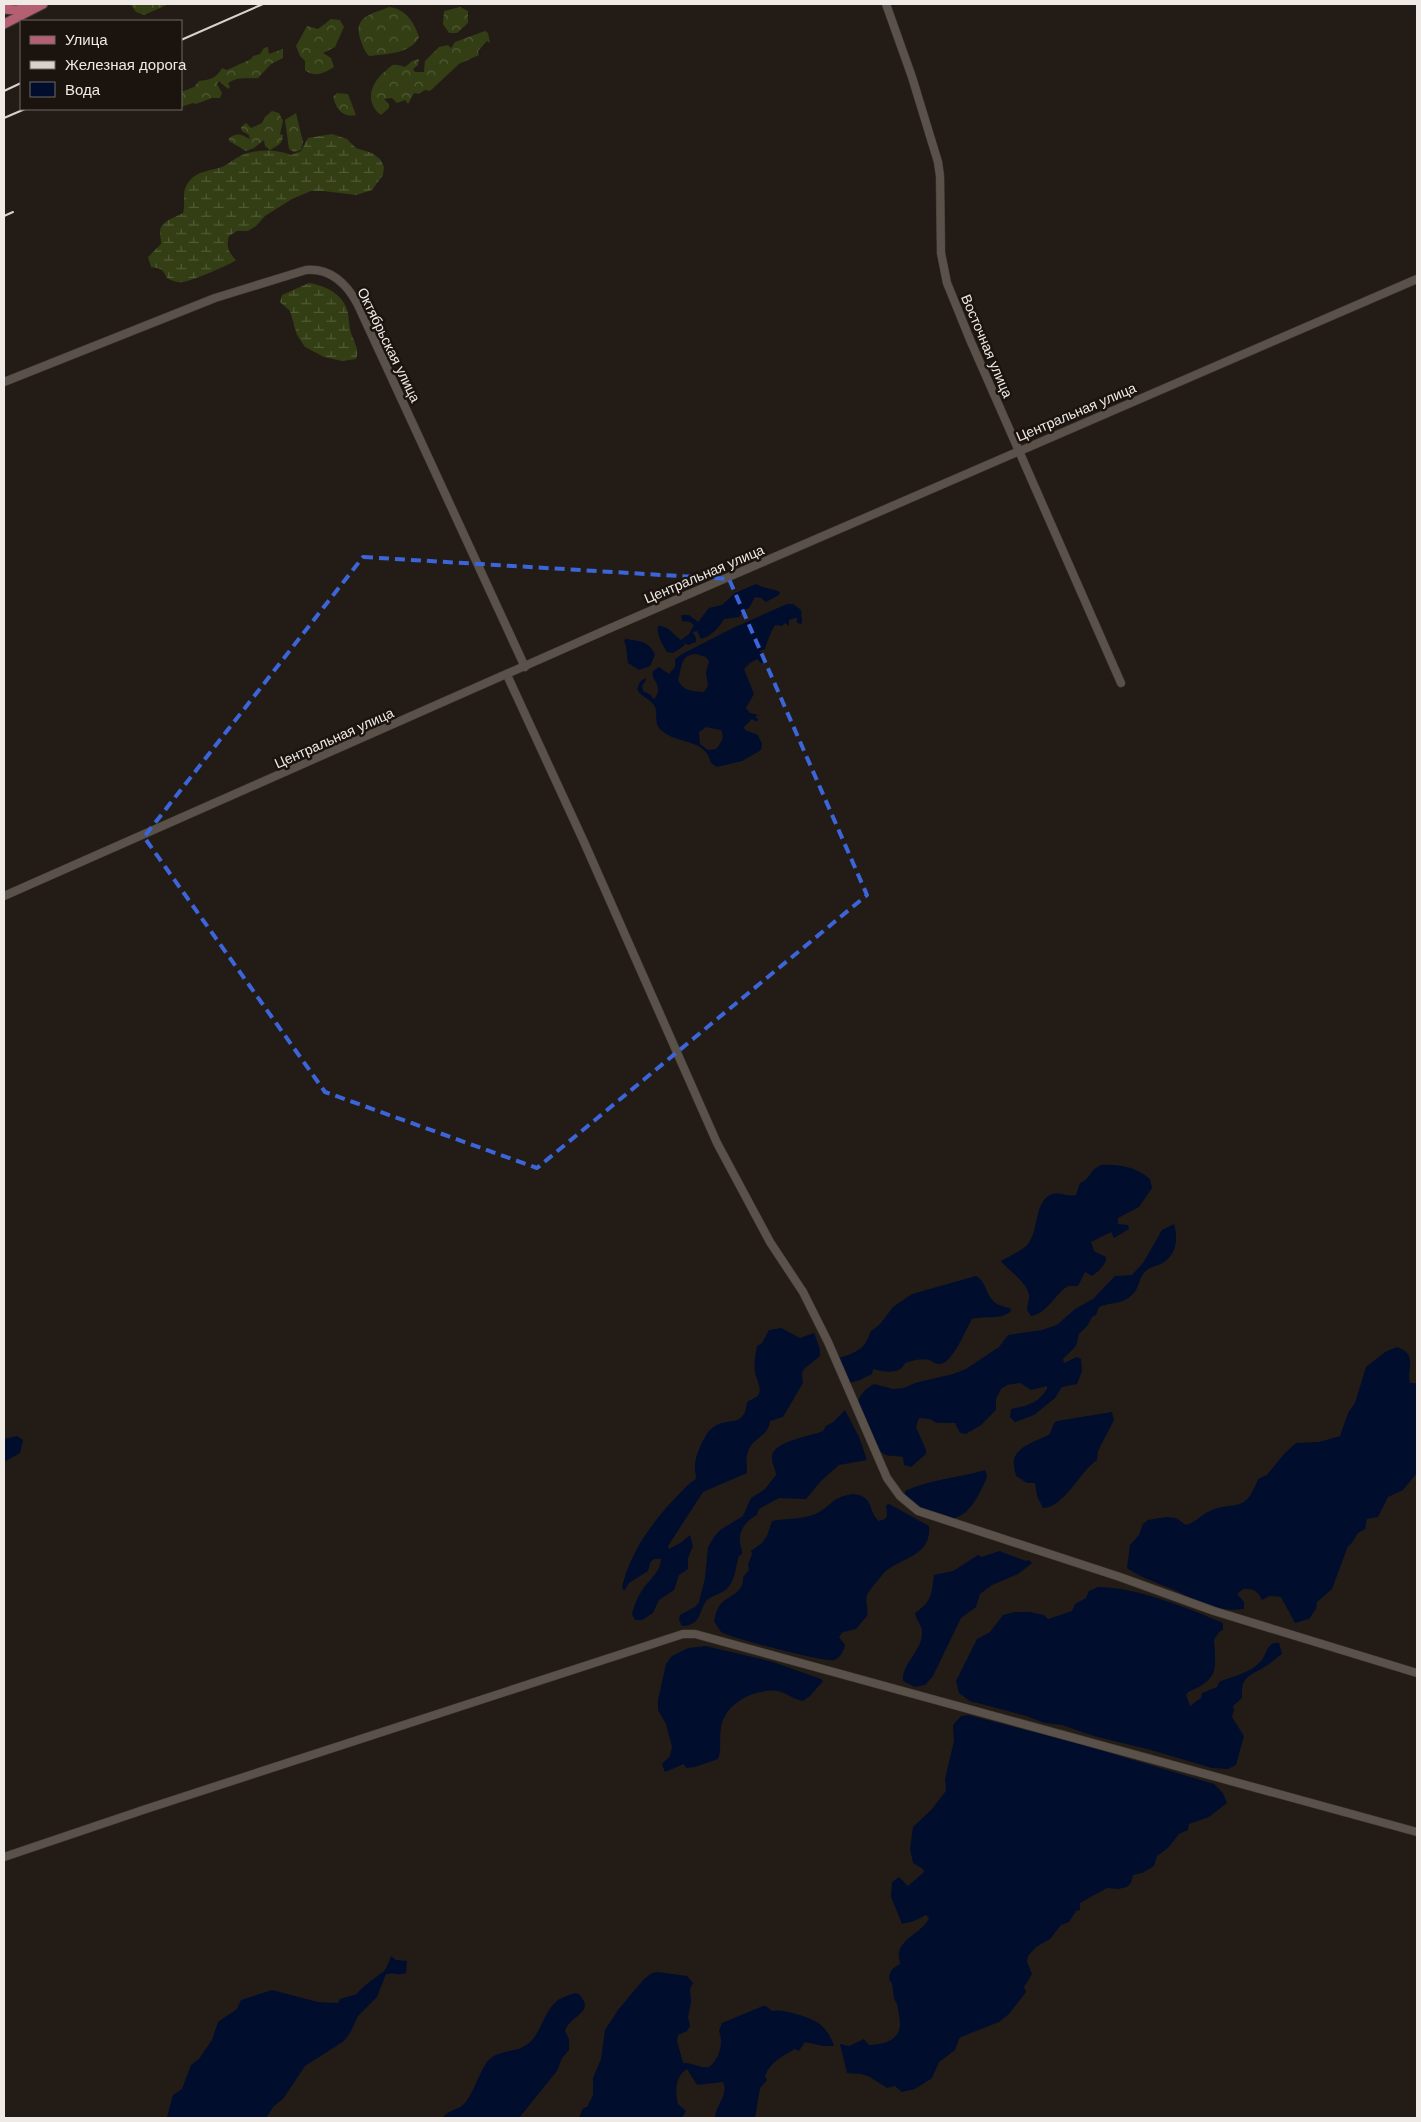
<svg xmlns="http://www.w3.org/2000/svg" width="1421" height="2122" font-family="Arial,sans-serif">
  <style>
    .forest { fill: url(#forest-crowns) }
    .wetland { fill: url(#wetland-marsh) }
    .water { fill: #000d2d; fill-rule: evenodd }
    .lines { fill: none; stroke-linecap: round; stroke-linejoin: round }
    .minor-casing { stroke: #3e3935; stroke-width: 9 }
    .major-casing { stroke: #3e3935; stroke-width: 11 }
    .minor { stroke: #59514a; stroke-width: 8 }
    .major { stroke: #b45f72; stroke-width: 9 }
    .rail { stroke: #d7d2ce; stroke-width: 2 }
    .marked { fill: none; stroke: #3c65da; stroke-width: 4; stroke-dasharray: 10 6; stroke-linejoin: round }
    .labels { text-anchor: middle; stroke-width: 5; stroke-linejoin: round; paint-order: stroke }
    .street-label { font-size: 14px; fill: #efeae6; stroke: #1a130e }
  </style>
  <defs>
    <pattern id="forest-crowns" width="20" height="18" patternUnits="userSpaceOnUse" patternTransform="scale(1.25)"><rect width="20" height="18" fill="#333e14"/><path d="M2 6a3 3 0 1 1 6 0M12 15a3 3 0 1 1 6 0" fill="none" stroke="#515a36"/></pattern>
    <pattern id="wetland-marsh" width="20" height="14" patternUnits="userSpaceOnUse" patternTransform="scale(1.25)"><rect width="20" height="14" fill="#333e14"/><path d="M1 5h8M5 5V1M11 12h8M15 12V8" fill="none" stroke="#515a36"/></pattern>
  </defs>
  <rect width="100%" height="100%" fill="#231c16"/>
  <g class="forest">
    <polygon points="130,4 169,4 144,15 136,12"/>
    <path d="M389,7C406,9 414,22 419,37C411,54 385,54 369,56C364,51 362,44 360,38C353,16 373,14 389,7Z"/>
    <polygon points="460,7 468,11 468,23 457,33 449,33 443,24 444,11"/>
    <path d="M331,19L340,20L344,27L335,47L323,53L331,58L334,67C324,73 315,78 305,70V61L300,56L296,46L307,26L318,29Z"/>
    <path d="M485,31L488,33L490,43L487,41L478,51L479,55L459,64L430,91L425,90L419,94L414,93L408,104L405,100L397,103L392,98L384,99L389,104V108L381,115C365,103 370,85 383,73C386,71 389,67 393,65C397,64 401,66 405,67L412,61L419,59L418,65L413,69L415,72H424L425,61L439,47L448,45L451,48L455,42Z"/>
    <path d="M268,47L269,54L283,49V58L271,64L258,78C247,79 238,76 228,83L230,87L228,89L219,81L217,84L222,93L220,98H212L196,104L193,103L181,107V92L194,87L199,81C209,80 216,79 222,68L227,70L251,59L253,56L260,54L264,48Z"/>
    <path d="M337,93L348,94L356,115C343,118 336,109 333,97Z"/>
    <path d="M272,111L279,113L283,121L280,134L283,135C283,144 277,146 270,150L265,146L264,140L254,148L246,151L229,141V138C239,132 241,135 250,139L249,135L242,131L241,127L246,123L251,128L262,123L265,117Z"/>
    <polygon points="296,113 303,142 301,150 294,152 289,149 285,120"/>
  </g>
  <g class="wetland">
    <path d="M332,134L347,139L356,148L372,153L380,159L384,167L383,175L372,190L356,195L323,191H311L292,199L265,216L256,226L248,231H237L229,236C226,246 228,252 236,260C232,264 191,281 183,282C178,283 172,281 167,278C163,269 160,268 151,267L148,257L161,244C161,240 160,235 160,231C161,221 176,217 183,213C186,203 181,192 188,183C197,170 208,172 222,167C229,164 235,158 242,155C258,149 276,149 291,155L301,151L308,138Z"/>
    <path d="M309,283C326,286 344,294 348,313C349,320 349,326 351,333C354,342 360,350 356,359L342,361L324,357L305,347L297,335L290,311L280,302L282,295Z"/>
  </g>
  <g class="water">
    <path d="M756,584C765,589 772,588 780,592L779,595L766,602L761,598L755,597L749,608L743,611L739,617L724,619C719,628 711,636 701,639L697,631L693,632L696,638V642L688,645L685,643L684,646L673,653L667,652C663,646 656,634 658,626C669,625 674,636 681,640L689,634L694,625L690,622L682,621L681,615H689L698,622L709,608L722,605L735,593Z"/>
    <path d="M787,604H793L801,610L802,622L801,624L797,623V618H795L789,620V626L785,623L782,626L775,625C770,633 768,640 765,649L759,651L764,656V663H761L757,659L750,663L744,669L754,694L746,708L750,713L758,715L755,717L758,719L757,722L752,719L744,727L745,730L758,735L762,744L761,750L742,761L717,767L711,763C706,738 677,745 661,730C653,723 659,713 654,705C649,698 641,697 637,689L640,682L645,678L646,680L642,686L643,691L651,695L653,699L655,698C664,684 650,681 653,671L659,667L669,674L675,667V659L682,654L733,628ZM696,654L706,657L709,661L706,673L708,686L704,692C693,691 684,692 678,680C682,669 680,654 696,654ZM706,727L721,730C725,738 721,743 716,749L708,750L700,744L699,732Z"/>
    <path d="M626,639C638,641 650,641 655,655L650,666L639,670L628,663C627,655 627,648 624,640Z"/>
    <path d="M1101,1165C1119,1164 1136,1167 1150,1179L1152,1188L1139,1207L1118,1218V1224L1128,1225L1129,1229L1114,1238L1111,1232L1091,1242L1094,1251L1106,1257C1107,1264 1098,1272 1092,1276L1085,1272L1078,1286H1068C1055,1294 1047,1314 1031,1316L1027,1310C1027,1305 1030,1299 1029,1295C1027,1282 1009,1271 1001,1261C1009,1256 1022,1251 1028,1244C1039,1231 1034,1199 1053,1194C1060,1192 1068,1197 1076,1195L1080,1183C1091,1179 1089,1170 1101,1165Z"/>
    <path d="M1174,1224C1178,1238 1177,1253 1164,1262C1159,1266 1152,1266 1147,1270C1140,1275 1140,1283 1136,1290C1125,1306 1113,1301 1099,1307L1096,1315L1092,1317L1088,1325L1079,1334L1076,1346L1063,1359L1064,1363L1077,1357L1081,1359L1082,1371L1077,1384L1062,1387L1055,1398L1034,1415L1015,1422L1010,1417L1011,1409C1026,1406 1038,1404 1047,1389V1386L1031,1390L1020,1383L1007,1385L1001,1389L996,1399V1410L981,1425L966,1434L960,1433L955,1423H937L930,1419L919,1418L916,1427L926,1450V1454L911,1467L904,1465L903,1457C895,1455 888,1458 881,1452C875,1448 857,1408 858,1402C860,1394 867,1388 874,1384L893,1389L904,1388L915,1383L953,1374L966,1369L999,1347L1008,1335L1042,1330L1057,1325L1075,1309L1093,1299L1115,1276L1132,1275L1143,1263L1162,1230Z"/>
    <path d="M976,1276C991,1284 982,1304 1010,1308L1011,1311C1000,1321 986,1315 972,1319C966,1329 952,1365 939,1364C934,1364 933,1361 929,1360C922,1358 912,1361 905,1363C900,1375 884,1372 873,1369L872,1374L860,1380L849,1383L838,1360L839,1358C855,1353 866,1349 870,1332L880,1324L893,1307L912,1294Z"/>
    <path d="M781,1328L800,1338L814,1333L820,1349V1356L804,1369L802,1373L803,1383L783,1417L770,1421C769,1435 755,1437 749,1449C745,1457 747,1465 747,1473L703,1492L668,1546L669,1549L682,1542L690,1535L693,1546L688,1558V1569L679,1575L674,1590L659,1600L653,1613L642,1620H635L632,1614C634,1605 638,1596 643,1589C650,1579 661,1571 661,1559H654L650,1563L648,1571L629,1583L624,1591L622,1587C631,1549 656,1517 683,1490C687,1486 689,1483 695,1480C697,1475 695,1474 695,1469C694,1458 703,1437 711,1429C728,1414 744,1431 747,1402L758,1396C762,1388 758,1384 756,1376C753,1367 755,1356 757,1346L762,1343L769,1330Z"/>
    <path d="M1397,1347C1419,1355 1406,1369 1410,1383H1417V1473L1403,1490L1388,1497L1378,1517L1367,1519L1365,1529L1358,1533L1351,1544L1348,1546L1332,1589L1317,1602L1316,1609L1309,1619L1295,1623L1281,1597L1270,1596L1262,1600C1258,1591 1253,1588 1243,1589L1237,1594L1244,1602V1609C1214,1614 1189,1595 1162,1585C1149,1580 1139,1576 1127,1568L1130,1545L1139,1535L1143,1524L1148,1520L1166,1517L1176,1518L1186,1525C1195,1522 1199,1517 1206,1513C1234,1498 1244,1517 1258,1479L1267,1475L1284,1454L1296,1443L1319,1442L1340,1436L1348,1413L1355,1403L1366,1367L1385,1352Z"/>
    <path d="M845,1410L859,1437L867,1460L839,1465L821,1481L806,1499L779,1498L759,1509L757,1515C748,1519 738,1530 740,1542C740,1547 743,1549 742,1554L739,1556C735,1568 736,1583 724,1591C719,1594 712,1596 707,1600C698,1610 703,1625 682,1626L679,1620L680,1615L695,1607L699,1602L705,1578L708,1547L714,1537L720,1530L743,1516L751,1498L765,1489L776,1475C776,1469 771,1463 772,1456C774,1441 811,1436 823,1431L826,1426L833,1422Z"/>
    <path d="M1112,1412L1114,1420L1098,1451L1097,1460C1079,1472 1065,1507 1043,1508L1037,1496L1035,1483H1027L1016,1476C1015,1471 1013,1464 1014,1460C1016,1446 1040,1440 1050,1434L1054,1423L1057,1421Z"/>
    <polygon points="17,1436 23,1440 20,1453 4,1462 4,1439"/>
    <path d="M985,1470L987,1476L986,1480C978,1496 969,1519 947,1519L919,1507L905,1495V1491C931,1479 958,1478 985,1470Z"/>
    <path d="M853,1494C875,1496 867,1511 879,1521L885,1519L887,1515L886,1505L889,1504L929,1526C932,1558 897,1558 883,1574C879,1579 872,1587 868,1593C864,1600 869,1608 867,1616L856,1629L843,1632L839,1637L845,1645C844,1651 840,1658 834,1660C826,1663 731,1638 721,1632L714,1621C715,1615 717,1609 720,1605C728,1595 744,1594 743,1577L749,1570L748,1565L752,1554L751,1551L762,1543L767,1536L772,1521C786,1518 801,1520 815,1514C832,1507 830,1497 853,1494Z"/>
    <path d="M999,1551L1026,1561L1029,1560L1032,1563L1018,1574L992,1585L980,1594L976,1607L961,1618L933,1676L925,1685L915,1687L903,1681C901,1664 923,1650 922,1632C922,1625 916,1620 915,1613C933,1600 931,1595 934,1575L953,1571L978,1555L982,1557Z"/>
    <path d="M1098,1587C1136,1587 1188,1608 1223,1623V1630L1219,1632L1214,1640C1216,1670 1219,1679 1188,1692L1186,1695L1190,1706L1201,1698L1202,1693L1217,1687L1219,1682C1233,1676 1251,1673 1261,1661C1267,1654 1267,1641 1279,1643L1282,1654C1276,1657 1272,1663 1266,1666C1249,1677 1241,1675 1242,1698L1233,1706L1234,1710L1232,1717L1244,1736L1236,1765L1228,1769L1212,1768L1151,1750L1094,1736L1062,1725L1045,1723L1026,1716L970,1701L959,1693L956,1681L977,1639L990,1632L1003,1615L1014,1612H1030L1044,1615L1048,1619L1072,1611L1075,1604L1086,1598L1089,1591Z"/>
    <path d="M706,1646L773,1662L821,1679L823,1681L810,1696L803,1701C794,1700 787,1693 778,1691C756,1688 724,1703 721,1728C719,1738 722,1749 718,1759L695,1767L686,1768L684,1764L665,1772L662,1764L670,1756L672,1747L666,1724L658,1710V1700L666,1664L672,1656L688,1648Z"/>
    <path d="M968,1715L1083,1745L1214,1784L1223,1793L1227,1803L1209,1817L1189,1824L1188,1830L1179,1834L1168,1848L1157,1856L1154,1866L1142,1873L1133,1875L1131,1883L1127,1887L1118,1889L1107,1888L1080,1903V1910L1076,1911L1069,1922L1061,1925L1050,1939L1036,1947L1028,1956L1027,1962L1032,1974L1024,1987L1026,1992L1009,2014L999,2022L961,2037L959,2039L955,2050L939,2062L932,2078L915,2089L902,2092L895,2086L887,2088L870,2077L861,2074L847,2073L840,2044L849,2046L864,2039L869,2045C883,2045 901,2040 900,2023C900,2018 898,2012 898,2008C898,2004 894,2001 894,1997C892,1989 894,1985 889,1979C890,1971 892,1968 900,1964C900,1960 898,1956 899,1952C903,1937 923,1932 929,1918L926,1915L914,1921L902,1924L891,1897L892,1882L899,1877L908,1886L924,1872L923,1869L913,1863L910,1849L913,1827L932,1809L946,1791L945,1779L954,1741L953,1725L961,1716Z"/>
    <path d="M391,1956L396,1960L407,1961L406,1973C398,1976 394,1972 386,1974L377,1997L358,2016L350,2033L344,2041L305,2066L283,2099L274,2106L266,2118L167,2117L173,2095L182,2089L191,2065L199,2059L212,2040L218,2022L237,2009L241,2000L272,1990L318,2002L338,2003L340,1999L357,1994C359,1989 378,1976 384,1971C387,1968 389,1961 391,1956Z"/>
    <path d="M658,1972L687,1976L693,1983L690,1989L691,2002L688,2017L690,2026L687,2031L678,2035L677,2041L683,2063C693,2062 701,2069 709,2067C719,2059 724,2044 719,2031L722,2023L763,2006H766L772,2011C781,2008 814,2018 821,2025C827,2031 832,2038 834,2046H823L805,2042L799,2051L795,2049C782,2057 771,2061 765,2076L767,2080L760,2088L755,2118H715C715,2106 729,2095 723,2082L697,2085L687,2069C675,2076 675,2092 678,2104L686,2111L682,2118H579L583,2108L587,2107L593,2095V2078L601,2059L605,2030L618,2010L644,1979L652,1973Z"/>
    <path d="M575,1993L579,1994C596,2013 571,2014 565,2031L569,2039V2050L562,2058L557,2071L519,2118H442C450,2109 458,2110 464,2104C474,2094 481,2065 491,2058C503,2049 519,2053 530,2042C542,2031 544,2011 557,2001C562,1997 570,1995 575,1993Z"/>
  </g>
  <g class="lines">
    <g class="minor-casing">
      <g id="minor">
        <polyline points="886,4 912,77 938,162 940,176 941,253 947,283 971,342 1121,683"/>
        <path d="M4,382L215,298L306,270C331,268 347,284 358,305L525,667"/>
        <polyline points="507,675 584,842 717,1143 770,1242 803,1292 828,1342 887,1478 900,1496 918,1511 1120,1577 1214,1611 1417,1673"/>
        <polyline points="4,896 606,630 1417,279"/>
        <polyline points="4,1857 146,1809 683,1634 695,1634 1417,1832"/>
      </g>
    </g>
    <g class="major-casing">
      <g id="major">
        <polyline points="4,9 16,10 28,7"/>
        <polyline points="4,24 43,4"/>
      </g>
    </g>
    <use href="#minor" class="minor"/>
    <use href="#major" class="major"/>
    <g class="rail">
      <polyline points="181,40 263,4"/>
      <polyline points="4,91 21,83"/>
      <polyline points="4,118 25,109"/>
      <polyline points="4,216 13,212"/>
    </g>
  </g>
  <path class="marked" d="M363,557L729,579L867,895L537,1168L325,1092L144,837Z"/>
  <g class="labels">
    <g class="street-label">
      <text transform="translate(389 345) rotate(64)" y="5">Октябрьская улица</text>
      <text transform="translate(987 346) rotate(67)" y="5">Восточная улица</text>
      <text transform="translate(1076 412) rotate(-23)" y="5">Центральная улица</text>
      <text transform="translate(704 574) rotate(-23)" y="5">Центральная улица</text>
      <text transform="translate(334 738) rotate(-24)" y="5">Центральная улица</text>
    </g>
  </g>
  <rect width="1421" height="2122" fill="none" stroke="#efeae6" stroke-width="10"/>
  <rect x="20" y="20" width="162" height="90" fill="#1a130e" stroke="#6f6964"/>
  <rect x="30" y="36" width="25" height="8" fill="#b45f72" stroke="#6f6964"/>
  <text x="65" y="45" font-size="15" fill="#efeae6">Улица</text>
  <rect x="30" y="61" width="25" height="8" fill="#d7d2ce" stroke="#6f6964"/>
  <text x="65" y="70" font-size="15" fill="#efeae6">Железная дорога</text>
  <rect x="30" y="82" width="25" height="15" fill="#000d2d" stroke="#6f6964"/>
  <text x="65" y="95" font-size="15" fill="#efeae6">Вода</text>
</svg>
